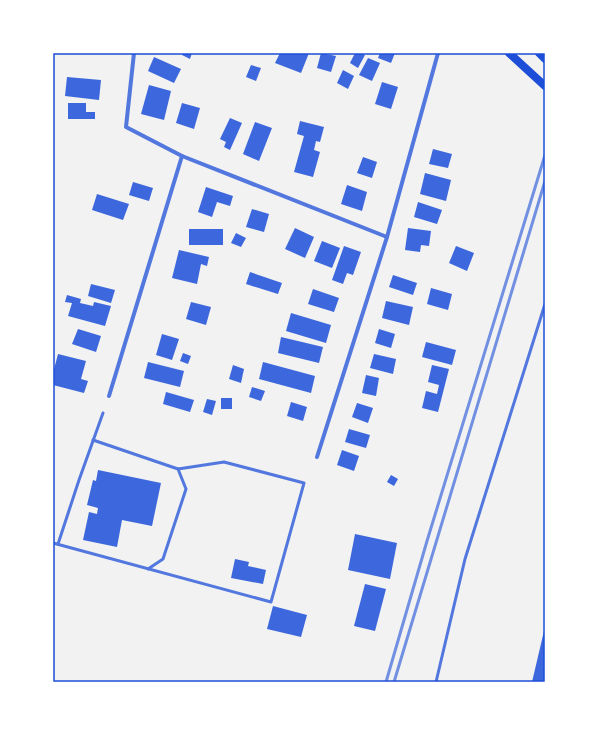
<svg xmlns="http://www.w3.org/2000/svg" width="598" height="735" font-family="Poppins,sans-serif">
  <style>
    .building { fill: #3d67dc }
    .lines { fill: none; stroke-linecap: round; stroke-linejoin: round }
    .service { stroke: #5277de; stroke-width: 3 }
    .minor { stroke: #5277de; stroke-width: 4 }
    .secondary { stroke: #1d4ed8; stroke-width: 8 }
    .rail { stroke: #7290e2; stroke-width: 3 }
    .neatline { fill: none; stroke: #1d4ed8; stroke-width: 1.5 }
  </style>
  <rect width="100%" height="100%" fill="#f2f2f2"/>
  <g class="building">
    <polygon points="183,53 192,53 190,59 182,55"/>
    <polygon points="280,53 309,53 301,73 275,63"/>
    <polygon points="321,53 336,56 331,72 317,68"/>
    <polygon points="355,53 360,53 365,55 358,68 350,63"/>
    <polygon points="380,53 395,53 391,63 378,58"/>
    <polygon points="154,57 181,69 174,83 148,71"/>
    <polygon points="368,58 380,63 372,81 359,75"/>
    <polygon points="251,65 261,68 256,81 246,77"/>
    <polygon points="343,70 354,76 348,89 337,83"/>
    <polygon points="67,77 101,80 99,100 65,96"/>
    <polygon points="382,82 398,87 391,109 375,104"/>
    <polygon points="149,85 171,91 164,120 141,114"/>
    <polygon points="68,103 86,103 86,112 95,112 95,119 68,119"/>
    <polygon points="182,103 200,108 194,129 176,123"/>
    <polygon points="230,118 242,123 230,150 224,147 226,142 220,139"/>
    <polygon points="300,121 324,127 320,142 316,141 314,150 320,152 313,177 294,172 304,136 297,134"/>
    <polygon points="255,122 272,128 259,161 243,154"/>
    <polygon points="433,149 452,154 448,168 429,164"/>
    <polygon points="363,157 377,162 372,178 357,173"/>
    <polygon points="425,173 451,180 446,201 420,194"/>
    <polygon points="133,182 153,188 149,201 129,195"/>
    <polygon points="347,185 367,192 362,211 341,204"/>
    <polygon points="206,187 233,196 230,206 217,202 212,217 198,212"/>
    <polygon points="97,194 129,204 123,220 92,210"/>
    <polygon points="418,202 442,210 437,224 414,217"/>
    <polygon points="252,209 269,214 264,232 246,227"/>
    <polygon points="295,228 314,237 305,258 285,249"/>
    <polygon points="408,228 431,231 429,246 421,245 420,252 405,250"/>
    <rect x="189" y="229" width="34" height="16"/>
    <polygon points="236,233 246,238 241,247 231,243"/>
    <polygon points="322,241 340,248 332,268 314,261"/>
    <polygon points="344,246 361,252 353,275 347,273 343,284 332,280"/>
    <polygon points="456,246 474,253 467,271 449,263"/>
    <polygon points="179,250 209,257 207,266 201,264 197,284 172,278"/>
    <polygon points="250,272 282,283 278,294 246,284"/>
    <polygon points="393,275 417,283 413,295 389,287"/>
    <polygon points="91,284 115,290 111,303 88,296"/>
    <polygon points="431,288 452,294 448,310 427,304"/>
    <polygon points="313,289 339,298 334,312 308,304"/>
    <polygon points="67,295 81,299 80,303 93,306 94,302 111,306 105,326 68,316 72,303 65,302"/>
    <polygon points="386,301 413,307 409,325 382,318"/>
    <polygon points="191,302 211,307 206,325 186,319"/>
    <polygon points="291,313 331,325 326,343 286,331"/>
    <polygon points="78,329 101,336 96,352 72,344"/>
    <polygon points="379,329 395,334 391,348 375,343"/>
    <polygon points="162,334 179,339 172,360 156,355"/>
    <polygon points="281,337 323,347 319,363 278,353"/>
    <polygon points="426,342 456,350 452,365 422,357"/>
    <polygon points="183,353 191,356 188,364 180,361"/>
    <polygon points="58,354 86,361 81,379 88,381 84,393 53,385 53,373"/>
    <polygon points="374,354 396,359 393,374 370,368"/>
    <polygon points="148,362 184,371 180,387 144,378"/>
    <polygon points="263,362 315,376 311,393 259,379"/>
    <polygon points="233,365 244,369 241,383 229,379"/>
    <polygon points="432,365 449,369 438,412 422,408 426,391 437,394 439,385 428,382"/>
    <polygon points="366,375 379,378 376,396 362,393"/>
    <polygon points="252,387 265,391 261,401 249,397"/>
    <polygon points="166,392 194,400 190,412 163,404"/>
    <rect x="221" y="398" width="11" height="11"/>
    <polygon points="207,399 216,401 212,415 203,412"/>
    <polygon points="291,402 307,407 303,421 287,416"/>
    <polygon points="357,403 373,408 368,423 352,417"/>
    <polygon points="349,429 370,435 366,448 345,442"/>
    <polygon points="342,450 359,456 354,471 337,465"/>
    <polygon points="98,470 161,483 152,526 122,520 117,547 83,540 89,512 97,514 98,508 87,505 93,480 96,481"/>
    <polygon points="391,475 398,479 394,486 387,482"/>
    <polygon points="355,534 397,543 390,579 348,570"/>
    <polygon points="235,559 249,562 248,566 266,570 263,584 231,578"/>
    <polygon points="365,584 386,589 375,631 354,626"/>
    <polygon points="273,606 307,615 301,637 267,629"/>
    <polygon points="544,631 545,682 532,682"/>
  </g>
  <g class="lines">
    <g class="service">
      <polyline points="93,440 178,469 186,489 163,559 148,569"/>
      <polyline points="53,543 271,602 304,483 224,462 178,469"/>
      <polyline points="58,544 79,480 103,413"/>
      <polyline points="436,682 465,559 545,304"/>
    </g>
    <g class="minor">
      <polyline points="134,53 126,127 182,156 387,237"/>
      <polyline points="109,396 182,156"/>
      <polyline points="317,457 387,237 438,53"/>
    </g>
    <g class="secondary">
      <polyline points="509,53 545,86"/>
      <polyline points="539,53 545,59"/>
    </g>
    <g class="rail">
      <polyline points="386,682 427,541 545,155"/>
      <polyline points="394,682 545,181"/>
    </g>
  </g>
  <rect width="598" height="735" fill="none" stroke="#ffffff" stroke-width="108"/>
  <rect x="54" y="54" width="490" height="627" class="neatline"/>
</svg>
